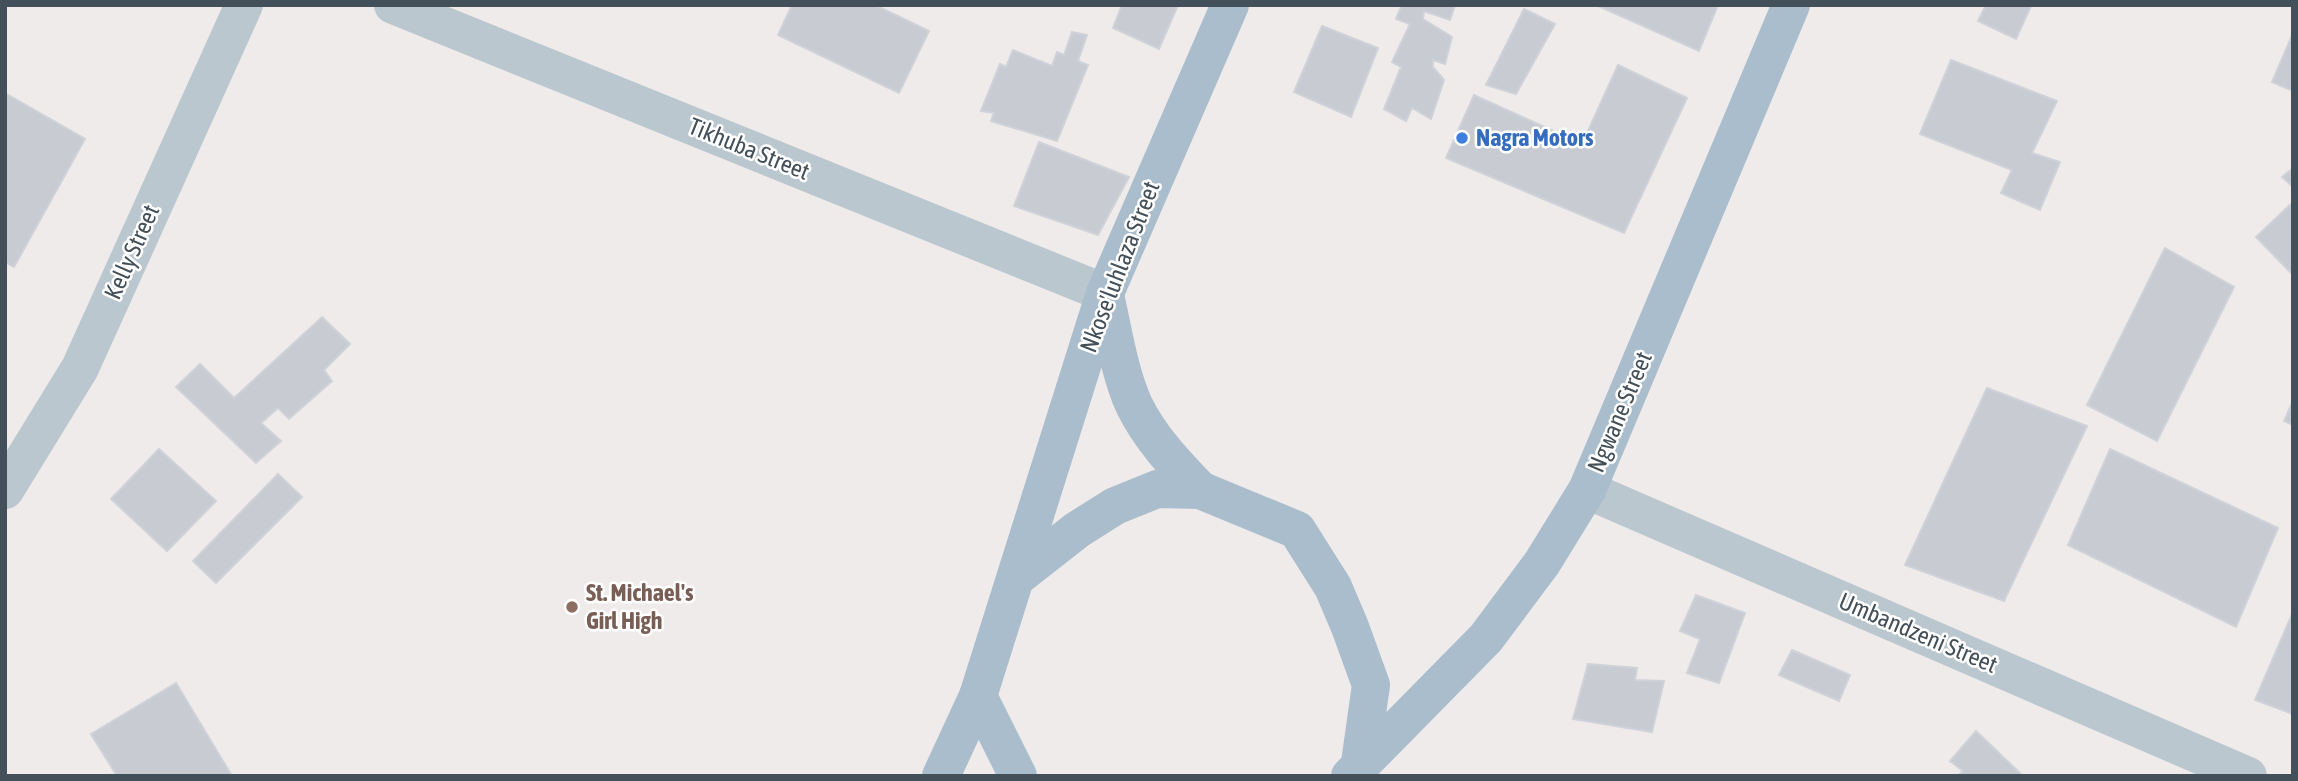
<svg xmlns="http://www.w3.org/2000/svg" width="2298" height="781" font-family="'Asap Condensed',sans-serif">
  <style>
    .building { fill: #c8cbd1; stroke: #cfd2d8; stroke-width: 2 }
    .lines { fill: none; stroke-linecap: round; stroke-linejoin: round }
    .minor { stroke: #bbc7cf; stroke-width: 38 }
    .major { stroke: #aabdcc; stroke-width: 38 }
    .shop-dot { fill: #3f7fe0; stroke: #fff; stroke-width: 2.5 }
    .education-dot { fill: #8d6e63; stroke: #fff; stroke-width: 2.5 }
    .labels { text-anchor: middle; stroke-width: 5; stroke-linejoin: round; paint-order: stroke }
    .shop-label { font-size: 24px; font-weight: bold; fill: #366cbe; stroke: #fff; text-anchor: start }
    .street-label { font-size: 24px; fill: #435059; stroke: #fff }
    .education-label { font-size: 24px; font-weight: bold; fill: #785e54; stroke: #fff; text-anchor: start }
  </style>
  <rect width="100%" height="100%" fill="#efebeb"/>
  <g class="building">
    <polygon points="792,5 875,5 929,31 899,93 778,35"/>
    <polygon points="1122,5 1178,5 1159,49 1113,28"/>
    <polygon points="1402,5 1455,5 1450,20 1424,11 1423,19 1452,37 1445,64 1433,60 1433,67 1444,80 1431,119 1412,108 1406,121 1384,109 1401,67 1392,62 1410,24 1396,19"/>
    <polygon points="1596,5 1718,5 1699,51"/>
    <polygon points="1986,5 2030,5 2031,6 2016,39 1978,21"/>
    <polygon points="1524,9 1555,24 1516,94 1486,85"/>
    <polygon points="1322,26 1378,48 1351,117 1294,92"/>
    <polygon points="1072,32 1087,35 1078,61 1088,65 1057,141 991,121 994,113 981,111 1000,64 1006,67 1013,50 1052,66 1057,52 1064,55"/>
    <polygon points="2293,33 2293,91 2272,82"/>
    <polygon points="1951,60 2057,101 2032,153 2060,162 2040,210 2001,193 2012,170 1920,134"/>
    <polygon points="1618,65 1687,98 1624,233 1446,158 1474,95 1582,144"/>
    <polygon points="5,93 85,139 14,267 5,262"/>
    <polygon points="1039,142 1129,177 1098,235 1014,206"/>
    <polygon points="2293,168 2293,187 2282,177"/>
    <polygon points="2293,202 2293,275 2256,237"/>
    <polygon points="2165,248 2234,287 2157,441 2087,405"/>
    <polygon points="322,317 350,344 324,370 332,381 289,419 278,408 261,423 281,441 256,463 176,387 200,364 234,398"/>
    <polygon points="1987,388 2087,426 2004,601 1905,565"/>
    <polygon points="2293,401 2293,425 2284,421"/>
    <polygon points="159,449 216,501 167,551 111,499"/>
    <polygon points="2110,449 2278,528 2236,627 2068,545"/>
    <polygon points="278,474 302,497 216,583 193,561"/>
    <polygon points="1696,595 1745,613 1719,683 1687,673 1700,639 1680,631"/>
    <polygon points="2293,612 2293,714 2255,700"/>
    <polygon points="1792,650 1850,675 1839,701 1779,675"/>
    <polygon points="1588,664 1637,668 1635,680 1664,681 1652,732 1573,719"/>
    <polygon points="176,683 232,776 117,776 91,734"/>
    <polygon points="1976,731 2023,776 1958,776 1963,771 1950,761"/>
  </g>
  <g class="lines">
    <g class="minor">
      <polyline points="393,5 1105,293"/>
      <polyline points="5,490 80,368 244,5"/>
      <polyline points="1587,490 2248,776"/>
    </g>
    <g class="major">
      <path d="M1105,295C1113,329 1119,372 1134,405C1150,438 1175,464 1200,490"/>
      <polyline points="1017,577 1077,530 1115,506 1157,489 1200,490 1297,530 1333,587 1350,627 1371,685 1360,763"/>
      <polyline points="978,696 1018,776"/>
      <polyline points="941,776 978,696 1105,293 1230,5"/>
      <polyline points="1350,776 1486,638 1542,563 1587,490 1791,5"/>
    </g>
  </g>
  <circle class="shop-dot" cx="1462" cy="138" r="7"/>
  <circle class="education-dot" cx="572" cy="607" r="7"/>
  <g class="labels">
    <g class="shop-label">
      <text x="1476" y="146">Nagra Motors</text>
    </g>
    <g class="street-label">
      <text transform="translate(749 149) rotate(22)" y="8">Tikhuba Street</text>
      <text transform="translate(132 252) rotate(-66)" y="8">Kelly Street</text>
      <text transform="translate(1120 267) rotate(-69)" y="8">Nkose'luhlaza Street</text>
      <text transform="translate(1620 412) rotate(-67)" y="8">Ngwane Street</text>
      <text transform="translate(1918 633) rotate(23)" y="8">Umbandzeni Street</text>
    </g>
    <g class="education-label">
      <text x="586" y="601">St. Michael's<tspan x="586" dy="28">Girl High</tspan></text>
    </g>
  </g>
  <rect width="2298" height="781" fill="none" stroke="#435059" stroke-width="14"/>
</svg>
